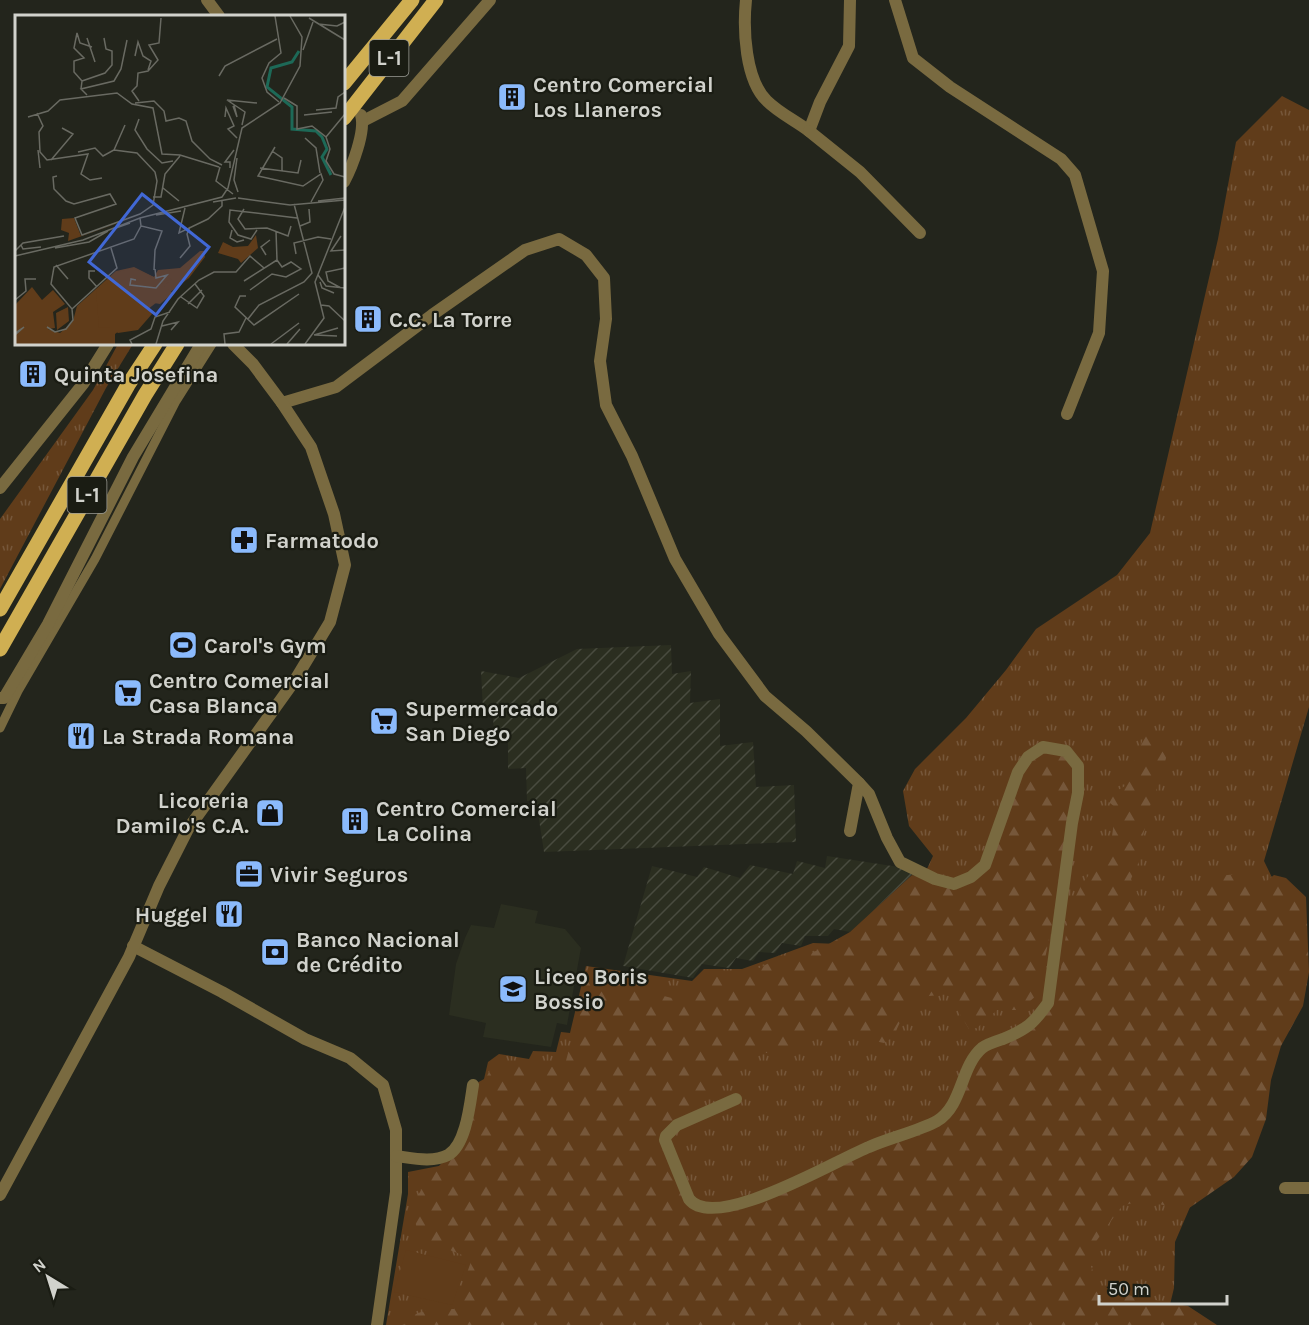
<svg xmlns="http://www.w3.org/2000/svg" width="1309" height="1325" font-family="Karla,sans-serif">
  <style>
    .built { fill: #2b2e20 }
    .industrial { fill: url(#industrial-furrows) }
    .grass { fill: url(#grass-tufts) }
    .forest { fill: url(#forest-firs) }
    .pitch { fill: #603c1a }
    .lines { fill: none; stroke-linecap: round; stroke-linejoin: round }
    .pedestrian { stroke: #796a40; stroke-width: 9 }
    .minor { stroke: #796a40; stroke-width: 12 }
    .primary { stroke: #d0af52; stroke-width: 15 }
    .labels { text-anchor: middle; stroke-width: 4.5; stroke-linejoin: round; paint-order: stroke }
    .shield { fill: #1a1c13; stroke: #9a9b94; stroke-width: 1.5 }
    .shield-label { font-size: 21px; font-weight: bold; fill: #d1d2cc }
    .poi-label { font-size: 22px; font-weight: bold; fill: #d1d2cc; stroke: #1a1c13; text-anchor: start }
    .inset-river { fill: none; stroke: #1d6957; stroke-width: 3 }
    .inset-road { fill: none; stroke: #696a62; stroke-width: 1.5 }
    .view { fill: #4168d6; fill-opacity: 0.15; stroke: #4168d6; stroke-width: 3 }
    .inset-edge { fill: none; stroke: #d1d2cc; stroke-width: 3 }
  </style>
  <defs>
    <pattern id="industrial-furrows" width="10" height="10" patternUnits="userSpaceOnUse" patternTransform="scale(1.5)"><rect width="10" height="10" fill="#2b2e20"/><path d="M-1 1l2-2M0 10L10 0M9 11l2-2" fill="none" stroke="#494b3f"/></pattern>
    <pattern id="grass-tufts" width="24" height="20" patternUnits="userSpaceOnUse" patternTransform="scale(1.5)"><rect width="24" height="20" fill="#603c1a"/><path d="M3 7l-1-3M5 7V3M7 7l1-3M15 17l-1-3M17 17v-4M19 17l1-3" fill="none" stroke="#76573a"/></pattern>
    <pattern id="forest-firs" width="22" height="20" patternUnits="userSpaceOnUse" patternTransform="scale(1.5)"><rect width="22" height="20" fill="#603c1a"/><path d="M5 1l3.5 6h-7zM16 11l3.5 6h-7z" fill="#76573a"/></pattern>
  </defs>
  <rect width="100%" height="100%" fill="#23251c"/>
  <polygon class="built" points="501,904 538,911 535,923 565,929 581,948 567,1025 557,1023 551,1047 483,1037 486,1023 449,1015 456,964 465,938 471,925 494,928"/>
  <g class="industrial">
    <polygon points="671,645 672,674 691,671 690,703 720,699 720,746 753,742 756,787 794,785 796,842 544,852 536,800 527,801 526,768 508,769 508,735 494,735 493,715 483,711 481,671 519,678 577,649"/>
    <polygon points="827,856 905,868 912,875 850,932 834,929 828,936 805,936 801,946 782,943 775,953 759,952 753,961 736,958 729,968 702,964 693,978 623,966 652,866 697,877 704,867 740,878 750,865 793,874 797,861 825,868"/>
  </g>
  <g class="grass">
    <polygon points="1282,96 1309,110 1309,707 1264,861 1295,925 1200,1184 1175,1242 1174,1288 1165,1325 386,1325 408,1194 408,1172 449,1164 477,1109 488,1062 499,1054 529,1059 533,1051 556,1052 561,1032 570,1033 586,966 692,981 704,969 742,969 813,943 839,944 919,886 933,856 909,826 903,791 915,769 966,718 1006,670 1036,629 1117,575 1150,533 1218,239 1236,142"/>
    <polygon points="118,344 133,344 106,388 0,589 0,519 93,390"/>
  </g>
  <path class="forest" d="M1158,731L1169,746L1161,778L1150,806L1143,836L1146,846L1131,879L1149,922L1173,910L1194,895L1216,876L1239,874L1255,891L1274,875L1286,878L1306,897L1309,972L1303,1006L1281,1046L1271,1080L1266,1119L1252,1157L1234,1177L1182,1213C1162,1203 1145,1198 1122,1206L1086,1255L1100,1287L1132,1296L1188,1306L1217,1325H404C414,1308 437,1309 454,1309L472,1259L435,1244L418,1234L414,1216L418,1195L432,1174L461,1141L473,1085L486,1078L494,1062L564,1068L589,976L679,1000L706,974L734,981L769,963L816,951L850,932L912,875L954,884L985,864L1018,772L1043,747L1066,751L1078,766L1072,823L1038,994L1020,1010H997L977,1028L969,1029L948,994L920,997C910,1013 900,1016 895,1035L884,1043L842,1034L812,1035L807,1045L794,1055L781,1052L749,1054L735,1063L706,1098L666,1136L689,1199L725,1208L937,1120L982,1047L1016,1033L1048,1003L1061,968L1070,908L1081,886L1103,855L1112,836L1116,808L1104,798L1125,786L1145,734Z"/>
  <polygon class="pitch" points="406,1250 466,1265 452,1305 394,1292"/>
  <g class="lines">
    <polyline class="pedestrian" points="0,728 18,691 95,559 176,401 212,344"/>
    <g class="minor">
      <polyline points="207,0 219,16"/>
      <path d="M746,0C743,29 745,80 767,101C779,113 796,121 809,131L820,102L849,46L850,0"/>
      <polyline points="895,0 913,58 950,87 1061,159 1075,175 1103,271 1099,333 1067,414"/>
      <polyline points="363,121 402,101 490,0"/>
      <polyline points="809,131 860,172 920,233"/>
      <path d="M344,182C352,167 366,131 361,115"/>
      <polyline points="233,344 253,364 282,403 336,387 432,315 525,250 559,239 586,255 604,278 606,319 600,361 606,405 632,456 675,559 719,634 765,696 806,731 859,783 850,831"/>
      <polyline points="0,488 83,384 108,344"/>
      <polyline points="0,698 4,698 48,624 133,457 201,344"/>
      <polyline points="133,946 222,992 305,1039 350,1058 383,1085 396,1130 396,1192 377,1325"/>
      <path d="M736,1099L677,1125L666,1136L665,1140L689,1199C715,1233 836,1160 869,1147C889,1138 919,1131 937,1121C963,1105 960,1067 982,1048C987,1044 997,1041 1003,1039C1027,1029 1033,1024 1048,1003L1072,823L1078,793V766L1066,751L1043,747L1028,757L1018,772L985,865L971,877L954,884L935,879L900,862L887,838L869,794L859,783"/>
      <path d="M396,1156C412,1158 433,1163 448,1155C466,1145 470,1104 473,1085"/>
      <polyline points="1285,1188 1309,1188"/>
      <polyline points="0,1195 129,957 159,886 188,829 295,680 330,622 345,565 334,514 311,447 282,403"/>
    </g>
    <g class="primary">
      <polyline points="344,83 412,0"/>
      <polyline points="344,118 436,0"/>
      <polyline points="0,609 128,385 155,344"/>
      <polyline points="0,649 145,395 177,344"/>
    </g>
  </g>
  <defs>
    <g id="building-square" transform="scale(1.5)"><rect x="-9" y="-9" width="18" height="18" rx="4" fill="#8bbafc" stroke="#1a1c13"/><path d="M-4-6H4V6H1V3H-1V6H-4ZM-2.5-4.3h1.7v1.8h-1.7ZM.8-4.3h1.7v1.8H.8ZM-2.5-1h1.7V.8h-1.7ZM.8-1h1.7V.8H.8Z" fill="#111"/></g>
    <g id="pharmacy-square" transform="scale(1.5)"><rect x="-9" y="-9" width="18" height="18" rx="4" fill="#8bbafc" stroke="#1a1c13"/><path d="M-2-6h4v4h4v4h-4v4h-4v-4h-4v-4h4Z" fill="#111"/></g>
    <g id="stadium-square" transform="scale(1.5)"><rect x="-9" y="-9" width="18" height="18" rx="4" fill="#8bbafc" stroke="#1a1c13"/><path d="M0-5a6.5 5 0 1 0 0 10a6.5 5 0 1 0 0-10ZM-3.5-1.8h7v3.6h-7Z" fill="#111"/></g>
    <g id="supermarket-square" transform="scale(1.5)"><rect x="-9" y="-9" width="18" height="18" rx="4" fill="#8bbafc" stroke="#1a1c13"/><path d="M-6-5.5h2.5l.6 2H6L4.5 2H-2.5L-4.4-4H-6ZM-1.5 3.2a1.3 1.3 0 1 0 .1 0ZM3 3.2a1.3 1.3 0 1 0 .1 0Z" fill="#111"/></g>
    <g id="restaurant-square" transform="scale(1.5)"><rect x="-9" y="-9" width="18" height="18" rx="4" fill="#8bbafc" stroke="#1a1c13"/><path d="M-5-6h1v4h1v-4h1v4h1v-4h1v5L-1.5 .5V6h-2V.5L-5-1ZM5-6V6H3V1.5H1.5Q1.5-4 5-6Z" fill="#111"/></g>
    <g id="shop-square" transform="scale(1.5)"><rect x="-9" y="-9" width="18" height="18" rx="4" fill="#8bbafc" stroke="#1a1c13"/><path d="M-5-2.5h2.3a2.7 3.5 0 0 1 5.4 0H5L5.5 6h-11ZM-1.5-2.5h3a1.5 2.3 0 0 0-3 0Z" fill="#111"/></g>
    <g id="office-square" transform="scale(1.5)"><rect x="-9" y="-9" width="18" height="18" rx="4" fill="#8bbafc" stroke="#1a1c13"/><path d="M-6-3h4V-5.5h4V-3h4V5H-6ZM-1-4.5V-3h2v-1.5ZM-6 0V1H6V0Z" fill="#111"/></g>
    <g id="bank-square" transform="scale(1.5)"><rect x="-9" y="-9" width="18" height="18" rx="4" fill="#8bbafc" stroke="#1a1c13"/><path d="M-6-4H6V4H-6ZM0-2.3a2.3 2.3 0 1 0 0 4.6a2.3 2.3 0 1 0 0-4.6Z" fill="#111"/></g>
    <g id="school-square" transform="scale(1.5)"><rect x="-9" y="-9" width="18" height="18" rx="4" fill="#8bbafc" stroke="#1a1c13"/><path d="M0-5L7-2L0 1L-7-2ZM-4 1L0 2.5L4 1V4Q0 6-4 4Z" fill="#111"/></g>
  </defs>
  <g fill-rule="evenodd">
    <use href="#building-square" x="512" y="97"/>
    <use href="#building-square" x="368" y="319"/>
    <use href="#building-square" x="33" y="374"/>
    <use href="#pharmacy-square" x="244" y="540"/>
    <use href="#stadium-square" x="183" y="645"/>
    <use href="#supermarket-square" x="128" y="693"/>
    <use href="#supermarket-square" x="384" y="721"/>
    <use href="#restaurant-square" x="81" y="736"/>
    <use href="#shop-square" x="270" y="813"/>
    <use href="#building-square" x="355" y="821"/>
    <use href="#office-square" x="249" y="874"/>
    <use href="#restaurant-square" x="229" y="914"/>
    <use href="#bank-square" x="275" y="952"/>
    <use href="#school-square" x="513" y="989"/>
  </g>
  <g class="labels">
    <g class="shield">
      <rect x="369.5" y="40" width="39" height="36" rx="4.5"/>
      <rect x="67.5" y="477" width="39" height="36" rx="4.5"/>
    </g>
    <g class="shield-label">
      <text x="389" y="65">L-1</text>
      <text x="87" y="502">L-1</text>
    </g>
    <g class="poi-label">
      <text x="533" y="92">Centro Comercial<tspan x="533" dy="25">Los Llaneros</tspan></text>
      <text x="389" y="327">C.C. La Torre</text>
      <text x="54" y="382">Quinta Josefina</text>
      <text x="265" y="548">Farmatodo</text>
      <text x="204" y="653">Carol's Gym</text>
      <text x="149" y="688">Centro Comercial<tspan x="149" dy="25">Casa Blanca</tspan></text>
      <text x="405" y="716">Supermercado<tspan x="405" dy="25">San Diego</tspan></text>
      <text x="102" y="744">La Strada Romana</text>
      <text x="249" y="808" text-anchor="end">Licoreria<tspan x="249" dy="25">Damilo's C.A.</tspan></text>
      <text x="376" y="816">Centro Comercial<tspan x="376" dy="25">La Colina</tspan></text>
      <text x="270" y="882">Vivir Seguros</text>
      <text x="208" y="922" text-anchor="end">Huggel</text>
      <text x="296" y="947">Banco Nacional<tspan x="296" dy="25">de Crédito</tspan></text>
      <text x="534" y="984">Liceo Boris<tspan x="534" dy="25">Bossio</tspan></text>
    </g>
  </g>
  <g transform="translate(15 15)">
    <rect width="330" height="330" fill="#23251c"/>
    <path d="M129,199L53,226L54,218L46,215L47,204L59,203L66,221ZM241,220L243,233L226,248L223,244L203,238L208,227L218,232L233,231ZM185,236H189L190,242L174,263L100,319V329H0L1,289L17,272L27,285L38,275L50,289L38,297L40,313L33,314L45,318L58,306L62,291L101,256L119,252L139,262L143,255L165,253ZM53,292L54,306L42,315L41,298Z" fill="#603c1a"/>
    <path d="M118,253L141,263L151,259L146,269L157,263L149,272L158,278L145,289L133,287L137,299L123,315L103,318L96,312L84,313L81,275L101,263V257Z" fill="#603c1a"/>
    <path class="inset-river" d="M284,36L277,47L256,53L252,72L277,92V114L301,116L307,122L312,134L307,142L316,160"/>
    <path class="inset-road" d="M260,1L266,38L254,48L247,63L252,77L264,87M294,3L330,25M303,9L322,11L330,7M72,23L80,47M288,35L298,7M120,41L123,27L128,41L136,46L133,55M204,61L210,51L262,24M67,66L90,58L97,50V36L91,34L89,23M66,74L67,66L59,57V46L69,43L59,33L62,18L65,28L77,32M72,80L66,74L99,66L106,54L112,25M269,83L282,91V114L297,111L311,122L315,134L311,146L319,159L330,162M124,86L117,76L122,71L123,58L133,56L143,45L134,30L144,28L146,3M120,88L139,86L149,96L151,106L164,103L171,106L177,126L195,144L207,150M218,91L222,102L219,90M301,95L321,93L323,82L330,77M22,98L28,111L24,117L25,137L32,145L73,139L66,159L75,165L87,163M289,100L317,97M13,102L33,96L45,85L102,78L117,89L138,93L147,139L165,140L204,152M210,102L211,93L219,111L213,114L222,123M124,104L120,115L132,134L147,148L158,146M227,110L230,97L212,85L242,88M311,122L330,99M290,123L301,133L305,158M260,132L243,161L288,171L306,159L308,165L296,187M23,135L25,153M257,136L267,143V157M63,137L80,133L88,141L99,135L110,110M222,143L219,165L223,177M36,145L58,119L47,113M205,152L201,166L218,179M215,153V147H210L219,135M245,153L283,158L286,145M42,161L38,162L39,174L51,186L59,189L95,179L101,189L60,203L67,220L125,199L138,190L142,166L140,157L122,138L99,135M148,173L164,186M138,182H146L150,159L165,141M223,183L275,190L330,185M303,186L330,183M198,187L221,183M170,193L164,218L193,204L207,191V186M229,194L223,204L230,214L252,213L273,221L276,211M141,200L166,196M125,203L126,211L147,216L140,235L139,255M285,211L295,207L294,194M98,214L115,208M217,215L215,223L222,227L229,225M242,215L236,224L223,220L214,207L215,195L282,203M326,221L316,236L330,235M6,230L8,234L26,232M40,233L74,227L93,216M96,233L102,253L57,294L36,269L39,252L119,224L126,211M0,236L8,228L49,221M281,239L279,228L303,222L316,224M251,240L246,232L255,225M0,241L68,225L125,203L207,182L213,173L227,113L265,88L285,51L287,22L275,1M165,243L175,231L172,219L175,212M41,250L53,264M80,256H74V263L82,272M303,260L311,271L330,273M121,265L116,264L115,270L141,273L152,260L141,263L140,254M229,266L262,245L261,216M305,267L307,273L319,278M326,273L313,266L311,257L330,253M235,275L257,259L271,262L286,254L276,247L267,252L262,245M231,281H225L220,292L239,310L284,279M166,282L182,293L189,281L180,269M0,285L11,276L10,264H21M173,289L187,275M306,290L314,291L330,306M233,304L244,290L289,267L297,258L279,189M147,311L163,307L156,315M32,312L40,317L51,314L58,305L57,294M0,318L9,312L0,320M299,320L323,313M300,320L322,321M117,329L115,325L136,314L140,302L155,297M141,329L148,306L163,284L184,265L199,257H221L235,241L249,253M210,329L209,319L224,317L231,303M256,329L284,308M272,329L285,314M290,329L309,303L300,267L330,192"/>
    <path class="view" d="M127,179L194,232L141,300L74,247Z"/>
    <rect width="330" height="330" class="inset-edge"/>
  </g>
  <g transform="translate(48 1277) rotate(322)" stroke="#1a1c13" stroke-width="4.5" paint-order="stroke">
  <path d="M0-4.5L10 22L0 15L-10 22Z" fill="#d1d2cc"/>
  <text y="-9" font-size="16" font-weight="bold" text-anchor="middle" fill="#d1d2cc">N</text>
  </g>
  <path d="M1099 1295v9h128v-9" fill="none" stroke="#d1d2cc" stroke-width="3"/>
  <text x="1108" y="1295" font-size="18" fill="#d1d2cc" stroke="#1a1c13" stroke-width="4.5" paint-order="stroke">50 m</text>
</svg>
